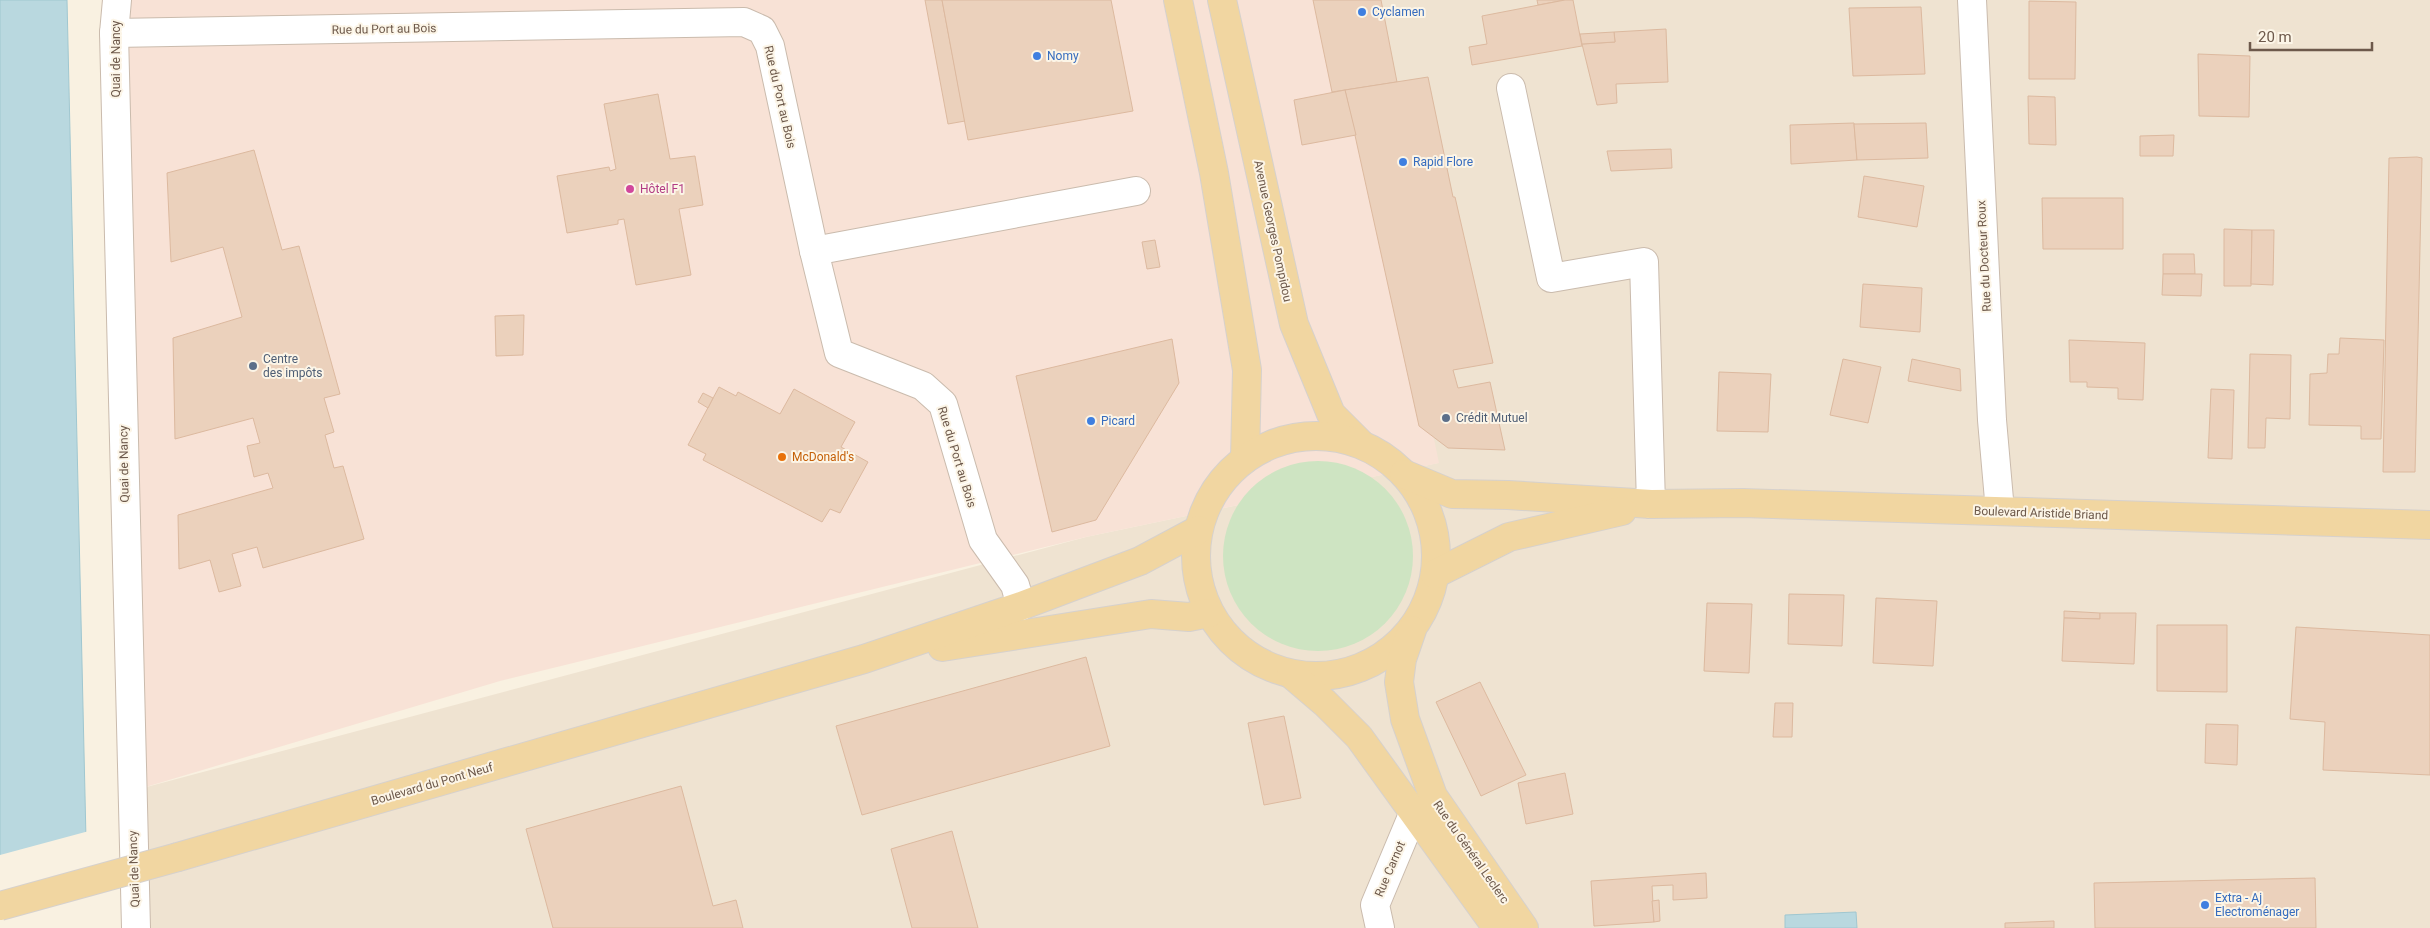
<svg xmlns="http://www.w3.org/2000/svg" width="2430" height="928" font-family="Roboto,sans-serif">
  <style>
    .residential { fill: #efe3d1 }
    .commercial { fill: #f8e2d6 }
    .green { fill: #cee4c2 }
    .water { fill: #b9d8df; stroke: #a0c7d0 }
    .pier { fill: #f9f1e1 }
    .building { fill: #ebd1bc; stroke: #dcb99f }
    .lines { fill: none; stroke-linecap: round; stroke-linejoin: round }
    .minor-casing { stroke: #cabbad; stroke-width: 30 }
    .major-casing { stroke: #d6d1cd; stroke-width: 30 }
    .minor { stroke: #fff; stroke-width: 28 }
    .major { stroke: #f1d6a1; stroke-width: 28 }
    .major-bridge-casing { stroke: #d6d1cd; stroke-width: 30; stroke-linecap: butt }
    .major-bridge { stroke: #f1d6a1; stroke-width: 28 }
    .shop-dot { fill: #3f7fe0; stroke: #fcf5e7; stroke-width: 2 }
    .hotel-dot { fill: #d1479c; stroke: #fcf5e7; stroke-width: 2 }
    .service-dot { fill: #5c6f8a; stroke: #fcf5e7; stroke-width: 2 }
    .food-dot { fill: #e8710a; stroke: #fcf5e7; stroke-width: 2 }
    .labels { text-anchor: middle; stroke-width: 4; stroke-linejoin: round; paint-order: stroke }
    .shop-label { font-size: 12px; fill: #366cbe; stroke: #fcf5e7; text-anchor: start }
    .street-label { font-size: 12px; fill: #6d594b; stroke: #fcf5e7 }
    .hotel-label { font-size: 12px; fill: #b23c85; stroke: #fcf5e7; text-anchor: start }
    .service-label { font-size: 12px; fill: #4e5e75; stroke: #fcf5e7; text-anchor: start }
    .food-label { font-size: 12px; fill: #c56008; stroke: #fcf5e7; text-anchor: start }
  </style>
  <rect width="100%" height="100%" fill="#f9f1e1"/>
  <polygon class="residential" points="1343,0 2430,0 2430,928 146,928 139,789 1086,537 1438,463"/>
  <polygon class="commercial" points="124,0 1343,0 1439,463 1086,537 500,681 139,789"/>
  <circle class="green" cx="1318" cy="556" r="95"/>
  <g class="water">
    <polygon points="0,0 67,0 88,928 0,928"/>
    <polygon points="1856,912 1857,928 1785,928 1785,915"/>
  </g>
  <polygon class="pier" points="89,831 91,928 0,928 0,855"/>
  <g class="building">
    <polygon points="925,0 942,0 965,121 948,124"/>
    <polygon points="942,0 1111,0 1133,111 968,140"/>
    <polygon points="1313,0 1381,0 1397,82 1332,92"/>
    <polygon points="1537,0 1565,0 1538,5"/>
    <polygon points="1565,0 1573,0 1582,46 1472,65 1469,47 1487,44 1482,16"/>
    <polygon points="2029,1 2076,2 2075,79 2029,79"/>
    <polygon points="1921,7 1925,74 1853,76 1849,8"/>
    <polygon points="1666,29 1668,82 1616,84 1617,103 1597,105 1582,44 1615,42 1614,32"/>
    <polygon points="1614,32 1615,42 1582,44 1580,34"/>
    <polygon points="2198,54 2250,56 2249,117 2199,116"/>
    <polygon points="1428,77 1453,197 1455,197 1493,363 1453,370 1458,388 1490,382 1505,450 1448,448 1419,426 1345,90"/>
    <polygon points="1345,90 1356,135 1302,145 1294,100"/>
    <polygon points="658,94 670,159 695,156 703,205 679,209 691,275 636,285 624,219 618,220 618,224 567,233 557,176 609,167 610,171 616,169 604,104"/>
    <polygon points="2028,96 2055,97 2056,145 2029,144"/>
    <polygon points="1854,123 1857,160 1791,164 1790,125"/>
    <polygon points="1926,123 1928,158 1857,160 1854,124"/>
    <polygon points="2174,135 2173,156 2140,156 2140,136"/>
    <polygon points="1671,149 1672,168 1611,171 1607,151"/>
    <polygon points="254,150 282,250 299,246 340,394 324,398 334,432 325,435 334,468 343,466 364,539 263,568 257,547 232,554 241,586 219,592 210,560 179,569 178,515 273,488 268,473 254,477 247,446 260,443 253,418 175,439 173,338 242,317 223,247 171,262 167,173"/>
    <polygon points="2417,157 2422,158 2415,472 2383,472 2389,158"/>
    <polygon points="1864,176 1924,186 1917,227 1858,217"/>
    <polygon points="2042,198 2123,198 2123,249 2043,249"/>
    <polygon points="2224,229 2252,230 2251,286 2224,286"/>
    <polygon points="2252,230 2274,230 2273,285 2251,284"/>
    <polygon points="1155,240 1160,267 1147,269 1142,242"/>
    <polygon points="2163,254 2194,254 2195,274 2163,274"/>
    <polygon points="2163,274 2202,274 2201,296 2162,295"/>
    <polygon points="1863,284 1922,288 1920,332 1860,327"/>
    <polygon points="524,315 523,355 496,356 495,316"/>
    <polygon points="2340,338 2384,340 2381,439 2361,439 2361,426 2309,425 2310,374 2327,373 2328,354 2339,354"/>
    <polygon points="1172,339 1179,383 1096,520 1052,532 1016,376"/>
    <polygon points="2069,340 2145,343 2143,400 2118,399 2118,388 2087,387 2087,382 2070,382"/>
    <polygon points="2250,354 2291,355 2290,419 2266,418 2265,448 2248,448"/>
    <polygon points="1843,359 1881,367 1868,423 1830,415"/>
    <polygon points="1912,359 1960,369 1961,391 1908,381"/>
    <polygon points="1719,372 1771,374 1768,432 1717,431"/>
    <polygon points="719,387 736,396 738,392 780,414 794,389 855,422 841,447 868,462 840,513 830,509 822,522 703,460 706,454 688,445"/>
    <polygon points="2211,389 2234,390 2232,459 2208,458"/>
    <polygon points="703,393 713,398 708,408 698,402"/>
    <polygon points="1789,594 1844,595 1842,646 1788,644"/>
    <polygon points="1876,598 1937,601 1933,666 1873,663"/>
    <polygon points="1707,603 1752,604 1749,673 1704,671"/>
    <polygon points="2064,611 2100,613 2100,619 2064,618"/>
    <polygon points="2100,613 2136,613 2134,664 2062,661 2064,618 2100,619"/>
    <polygon points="2157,625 2227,625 2227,692 2157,691"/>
    <polygon points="2296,627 2430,635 2430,775 2323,770 2325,722 2290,719"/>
    <polygon points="1086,657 1110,746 862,815 836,726"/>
    <polygon points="1480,682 1526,775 1481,796 1436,702"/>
    <polygon points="1775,703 1793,703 1792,737 1773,737"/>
    <polygon points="1284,716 1301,798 1264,805 1248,723"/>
    <polygon points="2206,724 2238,725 2237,765 2205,763"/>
    <polygon points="1565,773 1573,814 1526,824 1518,783"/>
    <polygon points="681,786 713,906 736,900 743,928 553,928 526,829"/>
    <polygon points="952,831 978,928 912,928 891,849"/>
    <polygon points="1706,873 1707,898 1673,900 1673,885 1652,886 1654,922 1594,926 1591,881"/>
    <polygon points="2315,878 2316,928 2095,928 2094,883"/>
    <polygon points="1659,900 1660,921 1654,922 1652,901"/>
    <polygon points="2054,921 2054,928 2005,928 2005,923"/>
  </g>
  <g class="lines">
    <g class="minor-casing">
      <g id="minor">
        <polyline points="117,0 114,33 136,928"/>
        <polyline points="1972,0 1992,420 2000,511"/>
        <polyline points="114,33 744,22 762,30 770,46 814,251 839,353 923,386 943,404 983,540 1015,585 1021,606"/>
        <polyline points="1511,88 1551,278 1644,262 1651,504"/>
        <polyline points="814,251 1136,191"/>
        <polyline points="1380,928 1375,905 1414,812"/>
      </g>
    </g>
    <g class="major-casing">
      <g id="major">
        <polyline points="1178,0 1214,173 1247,370 1245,459"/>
        <polyline points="1222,0 1294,324 1331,414 1360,443"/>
        <circle cx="1316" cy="556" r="120"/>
        <polyline points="1404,474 1452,494 1508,495 1651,504 1743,503 2430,525"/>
        <polyline points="1435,574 1509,537 1622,511"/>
        <polyline points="1412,630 1402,659 1399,682 1405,719 1433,796 1524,928"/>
        <polyline points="942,647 1151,614 1189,617 1209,613"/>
        <polyline points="1291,674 1325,703 1359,737 1497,928"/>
        <polyline points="178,857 864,659 1021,606 1140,561 1198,530"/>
      </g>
    </g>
    <use href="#minor" class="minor"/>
    <use href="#major" class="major"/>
    <g class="major-bridge-casing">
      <polyline id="major-bridge" points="0,906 178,857"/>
    </g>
    <use href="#major-bridge" class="major-bridge"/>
  </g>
  <g class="shop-dot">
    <circle cx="1362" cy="12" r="5"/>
    <circle cx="1037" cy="56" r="5"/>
    <circle cx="1403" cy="162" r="5"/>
    <circle cx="1091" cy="421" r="5"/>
    <circle cx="2205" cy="905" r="5"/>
  </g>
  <circle class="hotel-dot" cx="630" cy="189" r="5"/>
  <g class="service-dot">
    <circle cx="253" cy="366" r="5"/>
    <circle cx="1446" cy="418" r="5"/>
  </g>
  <circle class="food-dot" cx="782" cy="457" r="5"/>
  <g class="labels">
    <g class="shop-label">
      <text x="1372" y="16">Cyclamen</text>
      <text x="1047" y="60">Nomy</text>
      <text x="1413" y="166">Rapid Flore</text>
      <text x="1101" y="425">Picard</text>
      <text x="2215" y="902">Extra - Aj<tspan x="2215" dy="14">Electroménager</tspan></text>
    </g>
    <g class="street-label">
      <text transform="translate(384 29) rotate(-1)" y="4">Rue du Port au Bois</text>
      <text transform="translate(116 59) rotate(-90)" y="4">Quai de Nancy</text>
      <text transform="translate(780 97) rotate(77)" y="4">Rue du Port au Bois</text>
      <text transform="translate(1273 231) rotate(78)" y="4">Avenue Georges Pompidou</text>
      <text transform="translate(1984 256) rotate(-93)" y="4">Rue du Docteur Roux</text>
      <text transform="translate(957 457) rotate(73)" y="4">Rue du Port au Bois</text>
      <text transform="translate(124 464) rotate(-91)" y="4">Quai de Nancy</text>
      <text transform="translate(2041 513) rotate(2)" y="4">Boulevard Aristide Briand</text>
      <text transform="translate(432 784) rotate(-16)" y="4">Boulevard du Pont Neuf</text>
      <text transform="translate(1471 852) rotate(55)" y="4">Rue du Général Leclerc</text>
      <text transform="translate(134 869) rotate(-92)" y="4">Quai de Nancy</text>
      <text transform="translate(1390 869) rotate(-67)" y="4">Rue Carnot</text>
    </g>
    <g class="hotel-label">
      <text x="640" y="193">Hôtel F1</text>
    </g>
    <g class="service-label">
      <text x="263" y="363">Centre<tspan x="263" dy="14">des impôts</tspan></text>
      <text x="1456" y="422">Crédit Mutuel</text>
    </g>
    <g class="food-label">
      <text x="792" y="461">McDonald's</text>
    </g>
  </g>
  <path d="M2250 42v8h122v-8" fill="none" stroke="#6d594b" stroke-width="2.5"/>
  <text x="2258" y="42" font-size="15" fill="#6d594b" stroke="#fcf5e7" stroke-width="4" paint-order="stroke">20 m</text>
</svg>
